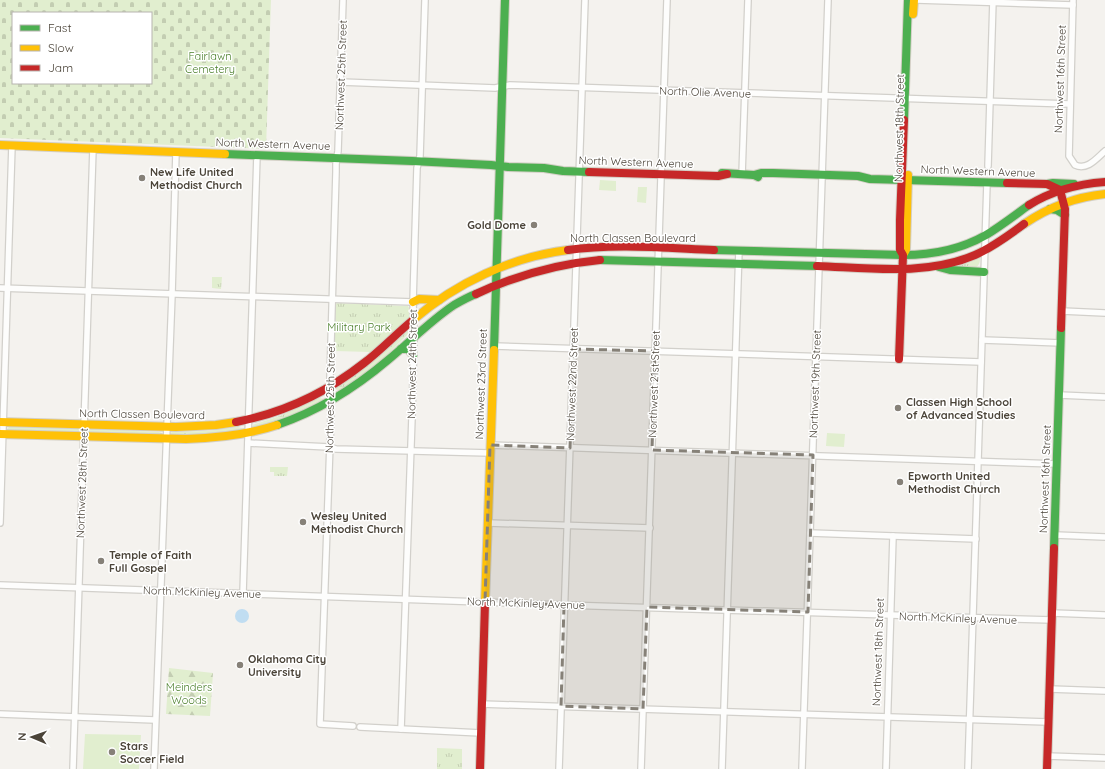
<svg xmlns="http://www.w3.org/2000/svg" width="1105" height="769" font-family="Quicksand,sans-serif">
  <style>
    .grass { fill: url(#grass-tufts) }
    .forest { fill: url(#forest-firs) }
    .cemetery { fill: url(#cemetery-stones); fill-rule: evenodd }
    .garden { fill: #e1eecf }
    .water { fill: #c0ddf1 }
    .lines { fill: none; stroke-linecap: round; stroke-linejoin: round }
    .street-casing { stroke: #d2d0cb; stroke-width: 8 }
    .fast-casing { stroke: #d3cfc5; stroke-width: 10 }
    .slow-casing { stroke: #d3cfc5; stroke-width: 10 }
    .jam-casing { stroke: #d3cfc5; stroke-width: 10 }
    .street { stroke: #fdfdfc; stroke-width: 5.5 }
    .fast { stroke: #4caf50; stroke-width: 8 }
    .slow { stroke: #ffc107; stroke-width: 8 }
    .jam { stroke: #c62828; stroke-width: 8 }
    .marked { fill: #868178; fill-opacity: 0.2; stroke: #868178; stroke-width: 3; stroke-dasharray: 8 5; stroke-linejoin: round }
    .poi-dot { fill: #868178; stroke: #fff; stroke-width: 1.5 }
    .labels { text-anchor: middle; stroke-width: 3; stroke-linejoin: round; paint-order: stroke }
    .park-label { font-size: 11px; fill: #4a7f2a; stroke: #fff }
    .street-label { font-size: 11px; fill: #4b4439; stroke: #fff }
    .poi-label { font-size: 11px; font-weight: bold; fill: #4b4439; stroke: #fff; text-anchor: start }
  </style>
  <defs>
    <pattern id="grass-tufts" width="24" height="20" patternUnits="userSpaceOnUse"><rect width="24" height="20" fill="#e1eecf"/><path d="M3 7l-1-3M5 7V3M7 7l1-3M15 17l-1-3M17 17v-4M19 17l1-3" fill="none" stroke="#c3cdb2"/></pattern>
    <pattern id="forest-firs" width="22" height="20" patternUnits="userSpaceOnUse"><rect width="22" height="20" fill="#e1eecf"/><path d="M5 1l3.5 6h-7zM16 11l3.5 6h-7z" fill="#c3cdb2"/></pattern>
    <pattern id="cemetery-stones" width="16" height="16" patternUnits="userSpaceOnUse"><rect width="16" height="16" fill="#e1eecf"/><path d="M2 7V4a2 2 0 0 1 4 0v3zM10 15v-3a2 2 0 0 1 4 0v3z" fill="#c3cdb2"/></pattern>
  </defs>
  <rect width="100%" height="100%" fill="#f4f2ee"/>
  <g class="grass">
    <path d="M979,256L980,257C980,261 980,265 975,268L952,267Z"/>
    <polygon points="212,277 222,277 221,289 212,288"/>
    <polygon points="337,303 408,306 409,308 409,318 371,353 370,352 335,351 333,349 335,305"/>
    <polygon points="409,329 412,330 378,364 341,391 334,389 335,388 367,366"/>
    <polygon points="319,398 325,399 305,412 258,428 255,427 252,425 280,416"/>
    <polygon points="9,427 76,429 78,429 80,431 79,433 8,431 7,429"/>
    <polygon points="238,427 241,428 245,430 212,436 169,435 170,433 172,432 208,431"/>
    <polygon points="91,429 159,432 162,433 161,436 89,433 87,431 88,430"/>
    <polygon points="270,467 288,467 287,476 274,476 274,472 270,472"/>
    <polygon points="437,748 462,749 462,769 437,769"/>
  </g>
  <polygon class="forest" points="169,668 213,673 210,716 166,714"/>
  <path class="cemetery" d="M0,0H271L266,149L0,138ZM13,13H151V83H13Z"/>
  <g class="garden">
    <polygon points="600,180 616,181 616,191 599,190"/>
    <polygon points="638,187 647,187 646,203 637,202"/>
    <polygon points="827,433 845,434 844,447 826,446"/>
    <polygon points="85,734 141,735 139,769 83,769"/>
  </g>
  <circle class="water" cx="242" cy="616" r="7"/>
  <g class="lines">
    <g class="street-casing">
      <g id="street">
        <polyline points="343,0 338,151 336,164 336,172 330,377 331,415 320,724 353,726"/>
        <polyline points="917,0 1073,5"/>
        <path d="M1073,0L1069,156L1075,165C1087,171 1097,158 1105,151"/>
        <polyline points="341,82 495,88 510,85 1070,104"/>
        <polyline points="988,166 993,0"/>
        <polyline points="742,175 748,0"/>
        <polyline points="0,288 413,302"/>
        <polyline points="1062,311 1105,313"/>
        <polyline points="982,340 1061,343"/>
        <polyline points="494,346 981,362"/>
        <polyline points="1059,395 1105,397"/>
        <polyline points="248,443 329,447 336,449 490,453"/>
        <polyline points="490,445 1057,464"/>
        <polyline points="0,523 12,145"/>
        <polyline points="488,523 650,528"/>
        <polyline points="810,533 976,539"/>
        <polyline points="1055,535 1105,537"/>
        <polyline points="0,585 564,605 1052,620"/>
        <polyline points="243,593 257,155"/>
        <polyline points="1052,613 1105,615"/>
        <polyline points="1050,689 1105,691"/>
        <polyline points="481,704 1048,722"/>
        <polyline points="0,714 155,720"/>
        <polyline points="360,727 481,733"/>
        <polyline points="401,729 412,417 414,337 413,302 417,168 420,156 425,0"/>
        <polyline points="1047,756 1105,758"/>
        <polyline points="73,769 93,148"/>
        <polyline points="154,769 172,294 176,152"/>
        <polyline points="559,769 585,0"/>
        <polyline points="641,769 667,0"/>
        <polyline points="722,769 739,250"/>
        <polyline points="802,769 828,0"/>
        <polyline points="886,769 893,536"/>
        <polyline points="968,769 987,183"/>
      </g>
    </g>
    <g class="fast-casing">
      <g id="fast">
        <polyline points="904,120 908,0"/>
        <polyline points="225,154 412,161 491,165 508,167 544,168 563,171 589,172"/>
        <polyline points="722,173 754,175 758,177"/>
        <polyline points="754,175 761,173 773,173 858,176 870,179 1007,183"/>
        <polyline points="1047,184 1053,183 1074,184"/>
        <polyline points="1050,209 1057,210 1065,215"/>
        <path d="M714,250L903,255C932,255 960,250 986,235C1001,226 1015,215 1029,205"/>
        <polyline points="600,260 817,266"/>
        <polyline points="939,267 950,270 984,272"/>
        <polyline points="401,349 408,349 413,355"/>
        <polyline points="494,350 505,0"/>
        <path d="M277,425C318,411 355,388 388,360C410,342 430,321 454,305C461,301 468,297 476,294"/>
        <polyline points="1054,548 1061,328"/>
      </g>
    </g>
    <g class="slow-casing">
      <g id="slow">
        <polyline points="913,14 914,0"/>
        <polyline points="0,145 225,154"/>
        <path d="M1024,224C1049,207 1075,197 1105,194"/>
        <polyline points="903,255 906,250 908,175"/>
        <polyline points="413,302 419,299 439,300"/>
        <path d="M413,320C456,283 511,257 568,250"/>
        <polyline points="0,422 176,427 216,425 236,422"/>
        <path d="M0,434L186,439C217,438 247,435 277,425"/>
        <polyline points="485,603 494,350"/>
      </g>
    </g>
    <g class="jam-casing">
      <g id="jam">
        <polyline points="589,172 718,176 727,174"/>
        <polyline points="1007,183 1047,184 1060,190 1065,209 1061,328"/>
        <path d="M1029,205C1053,190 1078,184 1105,182"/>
        <path d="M568,250C614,243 667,248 714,250"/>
        <path d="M817,266C869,268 926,276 975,255C993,247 1008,236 1024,224"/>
        <path d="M476,294C515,276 557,264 600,260"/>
        <polyline points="899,359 903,255 900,250 900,220 904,120"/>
        <path d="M236,422C283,413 326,393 364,363C381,350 396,334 413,320"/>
        <polyline points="480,769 485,603"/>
        <polyline points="1047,769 1054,548"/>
      </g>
    </g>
    <use href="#street" class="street"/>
    <use href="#fast" class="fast"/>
    <use href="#slow" class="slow"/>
    <use href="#jam" class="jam"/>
  </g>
  <path class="marked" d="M573,349L655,351L652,450L813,455L808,612L647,607L643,709L561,706L564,605L485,602L490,445L570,448Z"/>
  <g class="poi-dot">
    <circle cx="142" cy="178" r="4"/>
    <circle cx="534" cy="225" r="4"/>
    <circle cx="898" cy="408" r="4"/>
    <circle cx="900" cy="482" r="4"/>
    <circle cx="303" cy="522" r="4"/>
    <circle cx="101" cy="561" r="4"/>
    <circle cx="240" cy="665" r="4"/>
    <circle cx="112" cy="752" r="4"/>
  </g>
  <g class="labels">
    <g class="park-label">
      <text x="210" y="60">Fairlawn<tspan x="210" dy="13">Cemetery</tspan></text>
      <text x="359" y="331">Military Park</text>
      <text x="189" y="691">Meinders<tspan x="189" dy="13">Woods</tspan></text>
    </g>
    <g class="street-label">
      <text transform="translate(341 75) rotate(-88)" y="4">Northwest 25th Street</text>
      <text transform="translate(1060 79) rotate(-88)" y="4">Northwest 16th Street</text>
      <text transform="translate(705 92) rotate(2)" y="4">North Olie Avenue</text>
      <text transform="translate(899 128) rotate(-89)" y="4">Northwest 18th Street</text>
      <text transform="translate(273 144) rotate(2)" y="4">North Western Avenue</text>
      <text transform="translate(636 162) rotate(2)" y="4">North Western Avenue</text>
      <text transform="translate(978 171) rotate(2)" y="4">North Western Avenue</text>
      <text x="633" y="242">North Classen Boulevard</text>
      <text transform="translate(412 364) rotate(-89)" y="4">Northwest 24th Street</text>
      <text transform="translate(481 384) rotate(-88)" y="4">Northwest 23rd Street</text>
      <text transform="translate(572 384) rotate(-88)" y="4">Northwest 22nd Street</text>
      <text transform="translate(654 384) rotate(-88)" y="4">Northwest 21st Street</text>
      <text transform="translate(815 384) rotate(-88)" y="4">Northwest 19th Street</text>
      <text transform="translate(330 398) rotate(-89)" y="4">Northwest 25th Street</text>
      <text transform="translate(142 414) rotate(1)" y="4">North Classen Boulevard</text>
      <text transform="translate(1045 479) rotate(-88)" y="4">Northwest 16th Street</text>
      <text transform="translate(82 483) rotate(-88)" y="4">Northwest 28th Street</text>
      <text transform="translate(202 592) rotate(2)" y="4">North McKinley Avenue</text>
      <text transform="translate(526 603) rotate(2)" y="4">North McKinley Avenue</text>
      <text transform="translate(958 618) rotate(2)" y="4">North McKinley Avenue</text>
      <text transform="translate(878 652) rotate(-88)" y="4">Northwest 18th Street</text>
    </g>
    <g class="poi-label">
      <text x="150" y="176">New Life United<tspan x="150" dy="13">Methodist Church</tspan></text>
      <text x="526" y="229" text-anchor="end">Gold Dome</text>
      <text x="906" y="406">Classen High School<tspan x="906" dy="13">of Advanced Studies</tspan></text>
      <text x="908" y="480">Epworth United<tspan x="908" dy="13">Methodist Church</tspan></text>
      <text x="311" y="520">Wesley United<tspan x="311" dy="13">Methodist Church</tspan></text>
      <text x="109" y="559">Temple of Faith<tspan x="109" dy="13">Full Gospel</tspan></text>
      <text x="248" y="663">Oklahoma City<tspan x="248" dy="13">University</tspan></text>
      <text x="120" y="750">Stars<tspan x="120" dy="13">Soccer Field</tspan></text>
    </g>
  </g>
  <rect x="12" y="12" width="140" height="72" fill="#ffffff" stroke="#b7b4b0"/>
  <rect x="20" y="25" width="20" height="6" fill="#4caf50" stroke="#b7b4b0"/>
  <text x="48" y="32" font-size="12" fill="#4b4439">Fast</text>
  <rect x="20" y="45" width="20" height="6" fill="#ffc107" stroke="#b7b4b0"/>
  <text x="48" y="52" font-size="12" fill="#4b4439">Slow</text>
  <rect x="20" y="65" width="20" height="6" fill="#c62828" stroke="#b7b4b0"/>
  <text x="48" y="72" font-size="12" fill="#4b4439">Jam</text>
  <g transform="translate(32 737) rotate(272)" stroke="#ffffff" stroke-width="3" paint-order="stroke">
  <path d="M0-3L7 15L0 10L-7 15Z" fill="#4b4439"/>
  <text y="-6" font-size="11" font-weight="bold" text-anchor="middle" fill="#4b4439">N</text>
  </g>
</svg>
